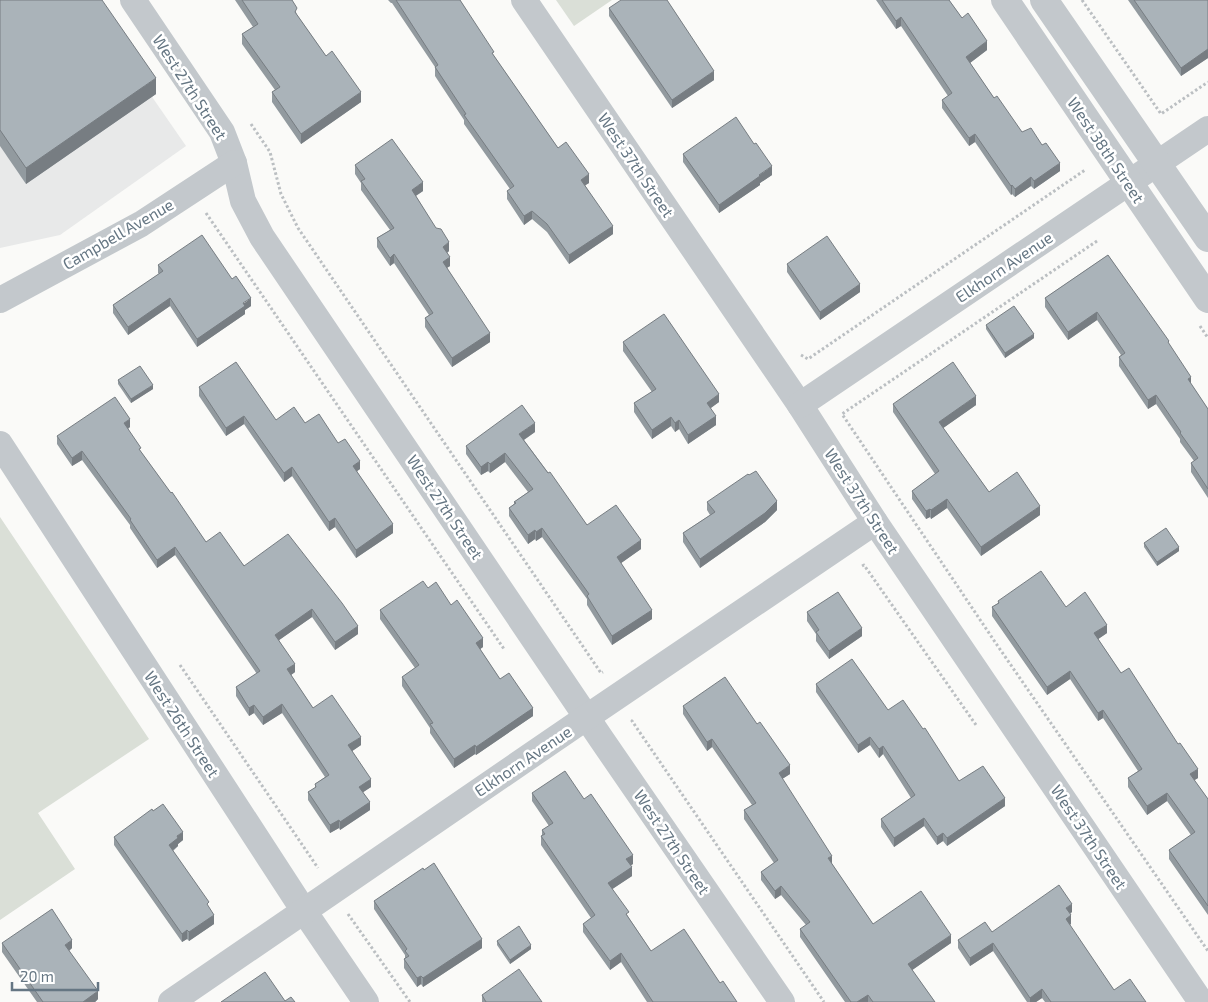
<svg xmlns="http://www.w3.org/2000/svg" width="1208" height="1002" font-family="'Exo 2',sans-serif">
  <style>
    .built { fill: #e8e9e9 }
    .green { fill: #dadfd7 }
    .lines { fill: none; stroke-linecap: round; stroke-linejoin: round }
    .path { stroke: #bbbfc2; stroke-width: 3; stroke-dasharray: 2.5 2.5; stroke-linecap: butt }
    .minor { stroke: #c3c8cc; stroke-width: 26 }
    .tertiary { stroke: #c3c8cc; stroke-width: 28 }
    .wall { fill: #929a9f }
    .shaded-wall { fill: #777d82 }
    .building { fill: #aab3b9; stroke: #777d82 }
    .labels { text-anchor: middle; stroke-width: 5; stroke-linejoin: round; paint-order: stroke }
    .street-label { font-size: 16px; fill: #657683; stroke: #fff }
  </style>
  <rect width="100%" height="100%" fill="#fafaf8"/>
  <polygon class="built" points="0,0 85,0 186,146 60,235 0,248"/>
  <g class="green">
    <polygon points="556,0 612,0 574,26"/>
    <polygon points="0,517 149,739 38,813 75,869 0,920"/>
  </g>
  <g class="lines">
    <g class="path">
      <polyline points="1082,0 1161,114 1208,82"/>
      <polyline points="251,124 270,152 281,194 298,228 601,673 603,672"/>
      <polyline points="206,213 504,649"/>
      <polyline points="1097,241 842,414 995,642 1208,951"/>
      <polyline points="1200,326 1208,338"/>
      <polyline points="801,355 808,359 1085,170"/>
      <polyline points="862,566 864,565 976,725"/>
      <polyline points="180,665 318,868"/>
      <polyline points="633,720 632,721 824,1002"/>
      <polyline points="348,914 410,1002"/>
    </g>
    <g class="minor">
      <polyline points="133,0 222,132 234,163 243,201 262,237 602,740 782,1002"/>
      <polyline points="524,0 800,405 875,522 1201,1002"/>
      <polyline points="0,300 141,224 234,163"/>
      <polyline points="800,405 1208,129"/>
      <polyline points="0,444 304,911 366,1002"/>
      <polyline points="171,1002 587,717 875,522"/>
    </g>
    <g class="tertiary">
      <polyline points="1005,0 1208,299"/>
      <polyline points="1044,0 1208,238"/>
    </g>
  </g>
  <g class="wall">
    <polygon points="0,0 156,94 26,184 0,146"/>
    <polygon points="235,0 292,0 297,15 326,56 361,102 301,144 272,102 272,92 275,90 242,44 242,34 253,27"/>
    <polygon points="388,0 460,0 494,56 558,148 589,183 585,185 613,234 569,264 547,232 532,219 524,225 507,199 507,191 510,189 464,124 464,120 435,76 435,67 392,3 391,3"/>
    <polygon points="876,0 949,0 962,18 987,50 970,63 994,98 1022,132 1060,171 1034,189 1031,186 1015,197 1012,194 1011,195 975,142 969,146 942,108 942,100 948,96 901,26 896,29"/>
    <polygon points="1128,0 1208,0 1208,58 1181,76"/>
    <polygon points="609,8 714,80 672,108 609,16"/>
    <polygon points="683,154 772,175 760,183 760,185 719,213 683,162"/>
    <polygon points="355,165 423,191 416,196 449,251 447,253 450,266 447,268 490,342 452,367 425,327 425,318 429,315 394,263 390,266 377,247 377,238 390,230 361,190 361,183 355,174"/>
    <polygon points="1108,255 1169,344 1191,384 1208,409 1208,498 1191,472 1191,463 1194,461 1180,442 1180,439 1156,404 1148,409 1119,366 1119,357 1121,355 1097,320 1068,340 1045,307 1045,298"/>
    <polygon points="787,264 860,292 820,320 787,272"/>
    <polygon points="158,265 251,306 245,310 245,314 197,347 170,306 128,335 113,313 113,305 159,274 158,273"/>
    <polygon points="986,325 1034,338 1005,358 986,329"/>
    <polygon points="623,342 719,402 710,408 716,425 688,444 679,429 675,432 671,426 652,439 634,412 634,403 652,392 623,351"/>
    <polygon points="118,380 153,389 131,403 118,384"/>
    <polygon points="199,387 276,420 305,423 338,443 360,469 357,471 393,533 356,558 335,527 329,531 292,476 284,482 244,424 226,436 199,396"/>
    <polygon points="893,404 976,405 943,428 989,492 1040,515 981,556 947,508 931,519 930,517 926,519 912,499 912,491 935,474 893,412"/>
    <polygon points="130,427 128,429 141,452 206,542 358,634 335,650 312,617 279,640 295,672 291,675 313,708 361,745 352,751 371,787 363,792 370,810 340,830 339,828 330,833 308,800 308,792 315,788 315,784 325,777 282,713 263,725 254,713 249,716 236,696 236,687 257,674 175,555 157,568 130,528 130,525 82,460 72,466 57,444 57,436"/>
    <polygon points="535,432 524,440 587,525 641,549 621,563 652,619 612,645 587,605 587,599 542,537 536,541 535,539 528,544 509,516 509,508 514,504 514,502 528,492 505,462 490,473 488,471 481,475 466,454 466,446"/>
    <polygon points="707,502 777,510 765,522 700,568 683,542 683,533 710,515 707,510"/>
    <polygon points="1144,543 1179,551 1157,566 1144,547"/>
    <polygon points="428,588 451,605 483,647 480,649 500,679 533,716 476,755 475,754 454,768 430,733 430,728 402,686 402,677 415,668 380,619 380,610"/>
    <polygon points="998,601 1066,607 1107,633 1098,639 1121,673 1198,778 1194,780 1208,799 1208,915 1169,859 1169,850 1191,835 1167,801 1147,815 1128,787 1128,778 1138,771 1103,718 1098,721 1070,679 1047,695 992,616 992,607 998,603"/>
    <polygon points="807,612 862,636 829,659 816,641 816,634 807,621"/>
    <polygon points="816,684 888,710 923,729 959,781 1005,806 947,846 943,841 937,845 924,826 894,847 881,827 881,819 911,798 883,754 879,758 870,745 858,753 816,692"/>
    <polygon points="683,706 790,774 782,779 832,864 873,924 951,943 912,970 935,1002 845,1002 800,937 800,929 806,925 781,895 775,899 761,880 761,872 774,863 744,819 744,810 752,805 712,747 707,751 683,714"/>
    <polygon points="532,793 584,799 633,864 631,865 632,876 612,889 629,918 651,951 720,983 737,1002 647,1002 621,962 610,970 583,932 583,924 591,918 541,845 541,836 542,836 542,830 549,826 532,801"/>
    <polygon points="153,811 183,840 178,844 178,846 173,851 209,908 214,924 189,941 187,939 182,942 114,845 114,837"/>
    <polygon points="374,901 482,948 423,987 421,984 417,987 404,968 404,959 405,958 405,955 374,909"/>
    <polygon points="1072,912 1070,914 1071,924 1069,925 1114,990 1146,1002 1045,1002 1042,998 1036,1002 1027,1002 993,951 970,966 958,948 958,940"/>
    <polygon points="497,941 531,949 510,964 497,945"/>
    <polygon points="2,943 72,948 69,951 98,999 95,1002 37,1002 2,952"/>
    <polygon points="482,995 542,1002 482,1002"/>
  </g>
  <g class="shaded-wall">
    <polygon points="901,17 901,26 896,29 896,21"/>
    <polygon points="987,41 987,50 966,66 966,57"/>
    <polygon points="1208,49 1208,58 1181,76 1181,68"/>
    <polygon points="714,71 714,80 672,108 672,100"/>
    <polygon points="156,78 156,94 26,184 26,168"/>
    <polygon points="361,92 361,102 301,144 301,134"/>
    <polygon points="975,134 975,142 969,146 969,138"/>
    <polygon points="1060,163 1060,171 1034,189 1034,181"/>
    <polygon points="772,166 772,175 760,183 760,185 719,213 719,205"/>
    <polygon points="589,174 589,183 581,188 581,180"/>
    <polygon points="1031,177 1031,186 1015,197 1015,189"/>
    <polygon points="423,182 423,191 412,198 412,190"/>
    <polygon points="1012,185 1012,194 1011,195 1011,186"/>
    <polygon points="532,211 532,219 524,225 524,216"/>
    <polygon points="613,226 613,234 569,264 569,255"/>
    <polygon points="449,242 449,251 443,256 443,247"/>
    <polygon points="394,254 394,263 390,266 390,258"/>
    <polygon points="450,257 450,266 443,270 443,262"/>
    <polygon points="860,284 860,292 820,320 820,312"/>
    <polygon points="170,298 170,306 128,335 128,327"/>
    <polygon points="251,298 251,306 245,310 245,314 197,347 197,339"/>
    <polygon points="1097,312 1097,320 1068,340 1068,332"/>
    <polygon points="490,333 490,342 452,367 452,358"/>
    <polygon points="1034,334 1034,338 1005,358 1005,353"/>
    <polygon points="1191,377 1191,386 1188,379"/>
    <polygon points="153,385 153,389 131,403 131,399"/>
    <polygon points="719,394 719,402 707,411 707,403"/>
    <polygon points="1156,395 1156,404 1148,409 1148,400"/>
    <polygon points="976,396 976,405 939,431 939,422"/>
    <polygon points="244,416 244,424 226,436 226,428"/>
    <polygon points="716,416 716,425 688,444 688,435"/>
    <polygon points="671,417 671,426 652,439 652,430"/>
    <polygon points="130,419 130,427 124,431 124,423"/>
    <polygon points="679,420 679,429 675,432 675,423"/>
    <polygon points="535,423 535,432 519,443 519,434"/>
    <polygon points="82,451 82,460 72,466 72,458"/>
    <polygon points="505,453 505,462 490,473 490,464"/>
    <polygon points="360,461 360,469 353,474 353,466"/>
    <polygon points="488,462 488,471 481,475 481,467"/>
    <polygon points="292,467 292,476 284,482 284,473"/>
    <polygon points="947,499 947,508 931,519 931,510"/>
    <polygon points="777,501 777,510 765,522 700,568 700,559"/>
    <polygon points="1040,506 1040,515 981,556 981,547"/>
    <polygon points="930,509 930,517 926,519 926,511"/>
    <polygon points="335,518 335,527 329,531 329,522"/>
    <polygon points="393,524 393,533 356,558 356,550"/>
    <polygon points="542,528 542,537 536,541 536,532"/>
    <polygon points="535,530 535,539 528,544 528,535"/>
    <polygon points="641,540 641,549 617,566 617,557"/>
    <polygon points="175,547 175,555 157,568 157,560"/>
    <polygon points="1179,547 1179,551 1157,566 1157,562"/>
    <polygon points="312,609 312,617 275,643 275,635"/>
    <polygon points="652,610 652,619 612,645 612,636"/>
    <polygon points="1107,625 1107,633 1094,642 1094,633"/>
    <polygon points="358,626 358,634 335,650 335,642"/>
    <polygon points="862,628 862,636 829,659 829,651"/>
    <polygon points="483,638 483,647 476,652 476,643"/>
    <polygon points="295,664 295,672 287,678 287,669"/>
    <polygon points="1070,671 1070,679 1047,695 1047,687"/>
    <polygon points="282,704 282,713 263,725 263,717"/>
    <polygon points="254,705 254,713 249,716 249,708"/>
    <polygon points="533,708 533,716 476,755 476,747"/>
    <polygon points="1103,710 1103,718 1098,721 1098,713"/>
    <polygon points="361,737 361,745 348,754 348,745"/>
    <polygon points="870,737 870,745 858,753 858,745"/>
    <polygon points="712,739 712,747 707,751 707,742"/>
    <polygon points="475,745 475,754 454,768 454,759"/>
    <polygon points="883,746 883,754 879,758 879,749"/>
    <polygon points="790,765 790,774 779,781 779,773"/>
    <polygon points="1198,769 1198,778 1190,783 1190,774"/>
    <polygon points="371,779 371,787 359,795 359,787"/>
    <polygon points="1167,793 1167,801 1147,815 1147,806"/>
    <polygon points="1005,798 1005,806 947,846 947,838"/>
    <polygon points="370,802 370,810 340,830 340,822"/>
    <polygon points="924,818 924,826 894,847 894,838"/>
    <polygon points="339,820 339,828 330,833 330,825"/>
    <polygon points="183,832 183,840 178,844 178,846 169,853 169,845 177,836"/>
    <polygon points="943,833 943,841 937,845 937,837"/>
    <polygon points="633,855 633,864 626,868 626,859"/>
    <polygon points="832,856 832,864 828,858"/>
    <polygon points="632,867 632,876 608,892 608,883"/>
    <polygon points="781,886 781,895 775,899 775,891"/>
    <polygon points="1072,904 1072,912 1066,916 1066,908"/>
    <polygon points="214,915 214,924 189,941 189,932"/>
    <polygon points="1071,915 1071,924 1066,928 1066,919"/>
    <polygon points="187,930 187,939 182,942 182,934"/>
    <polygon points="951,935 951,943 908,973 908,964"/>
    <polygon points="482,939 482,948 423,987 423,978"/>
    <polygon points="72,940 72,948 65,954 65,945"/>
    <polygon points="993,943 993,951 970,966 970,958"/>
    <polygon points="531,945 531,949 510,964 510,960"/>
    <polygon points="621,953 621,962 610,970 610,961"/>
    <polygon points="421,976 421,984 417,987 417,978"/>
    <polygon points="1042,989 1042,998 1036,1002 1030,1002 1030,998"/>
    <polygon points="98,991 98,999 95,1002 83,1002"/>
    <polygon points="868,995 868,1002 857,1002"/>
  </g>
  <g class="building">
    <polygon points="0,0 102,0 156,78 26,168 0,130"/>
    <polygon points="242,0 292,0 297,8 295,12 326,56 332,51 361,92 301,134 272,92 280,87 242,34 258,24"/>
    <polygon points="396,0 460,0 494,52 492,53 558,148 566,142 589,174 581,180 613,226 569,255 547,224 532,211 524,216 507,191 514,186 464,115 466,114 435,67 438,65"/>
    <polygon points="621,0 667,0 714,71 672,100 609,8"/>
    <polygon points="882,0 949,0 962,18 968,13 987,41 966,57 994,98 997,96 1022,132 1031,128 1042,145 1046,143 1060,163 1034,181 1031,177 1015,189 1012,185 1011,186 975,134 969,138 942,100 952,93 901,17 896,21"/>
    <polygon points="1134,0 1208,0 1208,49 1181,68"/>
    <polygon points="736,117 754,144 756,143 772,166 759,175 760,176 719,205 683,154"/>
    <polygon points="392,139 423,182 412,190 436,228 441,229 449,242 443,247 450,257 443,262 490,333 452,358 425,318 433,313 394,254 390,258 377,238 394,228 361,181 365,179 355,165"/>
    <polygon points="202,235 232,279 236,276 251,298 243,303 245,306 197,339 170,298 128,327 113,305 163,271 158,265"/>
    <polygon points="827,236 860,284 820,312 787,264"/>
    <polygon points="1108,255 1169,341 1168,342 1191,377 1188,379 1208,409 1208,489 1191,463 1198,458 1180,433 1181,432 1156,395 1148,400 1119,357 1125,353 1097,312 1068,332 1045,298"/>
    <polygon points="1014,306 1034,334 1005,353 986,325"/>
    <polygon points="664,314 719,394 707,403 716,416 688,435 679,420 675,423 671,417 652,430 634,403 656,389 623,342"/>
    <polygon points="236,362 276,420 294,407 305,423 319,414 338,443 345,439 360,461 353,466 393,524 356,550 335,518 329,522 292,467 284,473 244,416 226,428 199,387"/>
    <polygon points="953,362 976,396 939,422 989,492 1017,472 1040,506 981,547 947,499 931,510 930,509 926,511 912,491 939,471 893,404"/>
    <polygon points="140,366 153,385 131,399 118,380"/>
    <polygon points="115,397 130,419 124,423 141,448 139,449 171,493 172,492 206,542 220,532 244,566 288,534 342,603 358,626 335,642 312,609 275,635 295,664 287,669 313,708 332,695 361,737 348,745 371,779 359,787 370,802 340,822 339,820 330,825 308,792 316,787 315,784 329,775 282,704 263,717 254,705 249,708 236,687 260,671 175,547 157,560 130,520 131,519 82,451 72,458 57,436"/>
    <polygon points="522,405 535,423 519,434 548,473 550,472 587,525 616,505 641,540 617,557 652,610 612,636 587,596 589,594 542,528 536,532 535,530 528,535 509,508 516,503 514,502 533,489 505,453 490,464 488,462 481,467 466,446"/>
    <polygon points="756,471 777,501 765,513 700,559 683,533 715,512 707,502 748,474 749,475"/>
    <polygon points="1166,528 1179,547 1157,562 1144,543"/>
    <polygon points="1041,571 1066,607 1085,592 1107,625 1094,633 1121,673 1129,668 1178,744 1180,743 1198,769 1190,774 1208,799 1208,906 1169,850 1195,832 1167,793 1147,806 1128,778 1142,769 1103,710 1098,713 1070,671 1047,687 992,607 999,603 998,601"/>
    <polygon points="423,581 428,588 436,582 451,605 457,600 483,638 476,643 500,679 509,673 533,708 476,747 475,745 454,759 430,724 433,723 402,677 419,665 380,610"/>
    <polygon points="838,592 862,628 829,651 816,632 819,630 807,612"/>
    <polygon points="852,659 888,710 903,700 923,729 925,728 959,781 983,766 1005,798 947,838 943,833 937,837 924,818 894,838 881,819 915,795 883,746 879,749 870,737 858,745 816,684"/>
    <polygon points="725,677 757,724 760,722 790,765 779,773 832,856 828,858 873,924 921,891 951,935 908,964 935,1002 873,1002 868,995 857,1002 851,1002 800,929 810,922 781,886 775,891 761,872 778,860 744,810 756,803 712,739 707,742 683,706"/>
    <polygon points="565,771 584,799 591,794 633,855 626,859 632,867 608,883 629,912 626,914 651,951 684,929 720,983 723,981 737,1002 653,1002 621,953 610,961 583,924 595,915 541,836 545,834 542,830 553,823 532,793"/>
    <polygon points="163,804 183,832 177,836 178,838 169,845 209,902 207,904 214,915 189,932 187,930 182,934 114,837 152,809 153,811"/>
    <polygon points="434,863 482,939 423,978 421,976 417,978 404,959 409,956 405,951 407,949 374,901 423,868 424,870"/>
    <polygon points="1059,885 1072,904 1066,908 1071,915 1066,919 1114,990 1130,979 1146,1002 1051,1002 1042,989 1030,998 993,943 970,958 958,940 985,922 992,932"/>
    <polygon points="52,909 72,940 65,945 98,991 83,1002 43,1002 2,943"/>
    <polygon points="519,926 531,945 510,960 497,941"/>
    <polygon points="519,969 542,1002 486,1002 482,995"/>
    <polygon points="265,972 285,1001 291,997 295,1002 221,1002"/>
  </g>
  <g class="labels">
    <g class="street-label">
      <text transform="translate(190 87) rotate(57)" y="6">West 27th Street</text>
      <text transform="translate(1106 150) rotate(56)" y="6">West 38th Street</text>
      <text transform="translate(636 165) rotate(56)" y="6">West 37th Street</text>
      <text transform="translate(118 234) rotate(-30)" y="6">Campbell Avenue</text>
      <text transform="translate(1004 267) rotate(-34)" y="6">Elkhorn Avenue</text>
      <text transform="translate(862 501) rotate(57)" y="6">West 37th Street</text>
      <text transform="translate(445 507) rotate(56)" y="6">West 27th Street</text>
      <text transform="translate(182 724) rotate(57)" y="6">West 26th Street</text>
      <text transform="translate(523 761) rotate(-34)" y="6">Elkhorn Avenue</text>
      <text transform="translate(1089 837) rotate(56)" y="6">West 37th Street</text>
      <text transform="translate(672 842) rotate(56)" y="6">West 27th Street</text>
    </g>
  </g>
  <path d="M12 982v8h86v-8" fill="none" stroke="#657683" stroke-width="2.5"/>
  <text x="20" y="982" font-size="15" fill="#657683" stroke="#ffffff" stroke-width="4" paint-order="stroke">20 m</text>
</svg>
